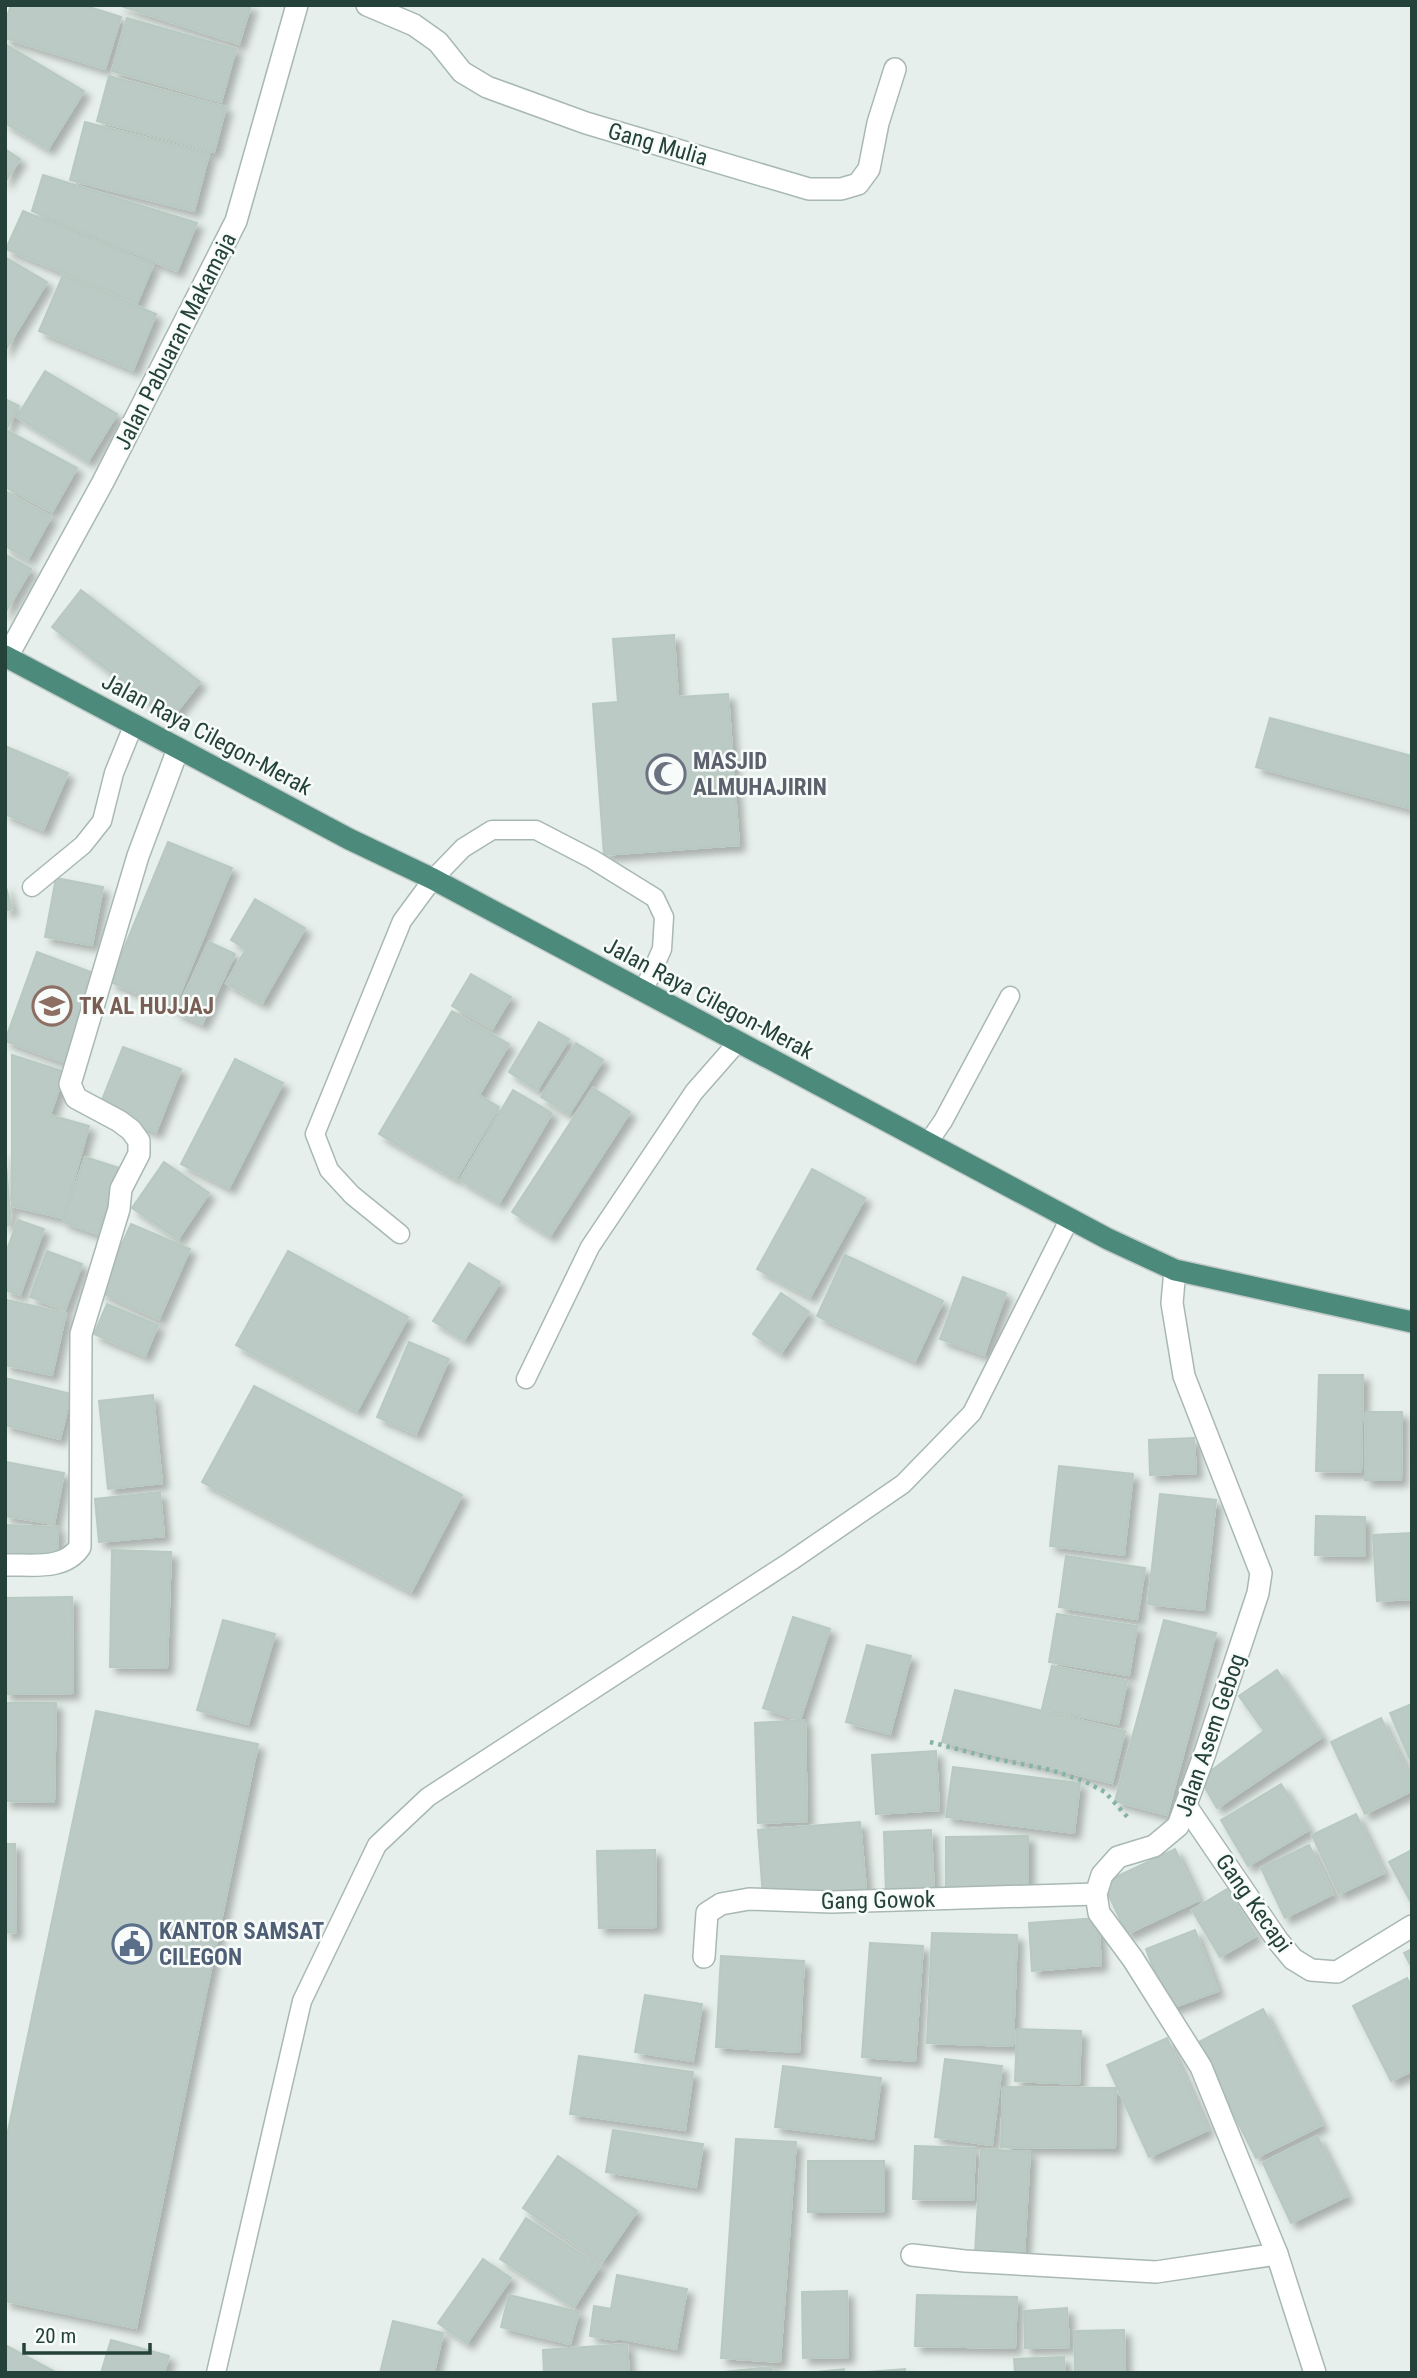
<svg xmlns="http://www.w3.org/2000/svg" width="1417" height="2378" font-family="'Roboto Condensed',sans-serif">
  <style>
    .building { fill: #bbcac4; stroke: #b8c9c2; stroke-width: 2; filter: url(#shadow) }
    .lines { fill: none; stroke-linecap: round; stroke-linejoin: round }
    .service-casing { stroke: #a8b8b2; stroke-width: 21 }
    .minor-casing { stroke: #a8b8b2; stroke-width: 24 }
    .trunk-casing { stroke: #c2cac8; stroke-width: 24 }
    .path { stroke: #86b3a5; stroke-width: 4.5; stroke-dasharray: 3.5 5; stroke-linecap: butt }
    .service { stroke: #fff; stroke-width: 18 }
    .minor { stroke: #fff; stroke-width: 21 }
    .trunk { stroke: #4c8a7c; stroke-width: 21 }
    .labels { text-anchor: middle; stroke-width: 5; stroke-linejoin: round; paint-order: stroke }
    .street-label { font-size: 23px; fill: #24423a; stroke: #f7fbf9 }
    .worship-label { font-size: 23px; font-weight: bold; fill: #5b616d; stroke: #f7fbf9; text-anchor: start }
    .education-label { font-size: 23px; font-weight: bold; fill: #785e54; stroke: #f7fbf9; text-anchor: start }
    .service-label { font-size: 23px; font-weight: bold; fill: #4e5e75; stroke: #f7fbf9; text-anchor: start }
  </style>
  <defs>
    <filter id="shadow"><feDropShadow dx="6" dy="6" stdDeviation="3.5" flood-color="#0004"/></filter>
  </defs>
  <rect width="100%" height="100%" fill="#e6efeb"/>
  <g class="building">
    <polygon points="11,5 83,5 121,17 105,69 5,38 5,23"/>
    <polygon points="118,5 251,5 239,44"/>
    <polygon points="127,18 236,49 221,102 112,71"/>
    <polygon points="5,44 84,91 48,149 5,123"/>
    <polygon points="109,76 226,107 214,152 97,121"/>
    <polygon points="85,122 209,154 194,211 70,180"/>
    <polygon points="5,149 20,159 5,182"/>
    <polygon points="43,175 197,223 177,271 32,211"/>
    <polygon points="23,211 153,265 137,303 6,249"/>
    <polygon points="5,257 47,282 5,351"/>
    <polygon points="63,275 156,314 133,370 39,331"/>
    <polygon points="45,371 117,414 88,461 17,417"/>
    <polygon points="5,399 19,406 6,430 77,468 52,512 5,487"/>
    <polygon points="5,491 51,517 28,559 5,546"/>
    <polygon points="5,554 31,569 5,613"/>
    <polygon points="81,590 200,682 171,719 52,627"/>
    <polygon points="674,635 678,697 728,694 739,845 604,855 593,704 618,702 613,639"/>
    <polygon points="1270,718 1412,756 1412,809 1256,767"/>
    <polygon points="5,746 68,773 43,830 5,814"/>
    <polygon points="168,842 232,868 174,1008 110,982"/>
    <polygon points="56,878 103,887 92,945 45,937"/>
    <polygon points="5,884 12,909 5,911"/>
    <polygon points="255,899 305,928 262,1003 226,983 246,949 231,940"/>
    <polygon points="209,942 235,954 202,1024 176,1012"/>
    <polygon points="37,952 99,975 66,1063 5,1041"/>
    <polygon points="471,974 511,997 492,1029 452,1006"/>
    <polygon points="452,1011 509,1044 479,1095 499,1107 456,1179 379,1134"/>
    <polygon points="539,1022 569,1039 537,1090 509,1072"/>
    <polygon points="576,1043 603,1060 569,1114 541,1097"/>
    <polygon points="123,1047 181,1069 156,1132 98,1110"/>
    <polygon points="12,1055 65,1072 50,1115 89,1126 63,1218 12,1206"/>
    <polygon points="235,1059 283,1083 229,1188 181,1164"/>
    <polygon points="593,1088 630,1112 550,1236 512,1212"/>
    <polygon points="513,1090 552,1113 499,1203 460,1180"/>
    <polygon points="5,1152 11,1225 5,1226"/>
    <polygon points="85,1157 119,1168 98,1234 63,1222"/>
    <polygon points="164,1162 209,1193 178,1239 132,1208"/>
    <polygon points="812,1169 865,1198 810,1297 757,1269"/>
    <polygon points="18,1220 44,1229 20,1295 5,1290 5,1255"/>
    <polygon points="131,1224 190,1249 159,1319 100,1292"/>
    <polygon points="47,1251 82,1264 65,1310 30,1297"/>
    <polygon points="288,1251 408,1317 357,1411 236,1345"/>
    <polygon points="845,1255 943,1301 915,1361 817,1316"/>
    <polygon points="469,1263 500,1282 464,1340 433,1321"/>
    <polygon points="963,1277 1006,1293 984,1355 940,1339"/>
    <polygon points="781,1293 809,1312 781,1353 753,1334"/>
    <polygon points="7,1300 66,1313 52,1375 5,1365 5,1308"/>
    <polygon points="107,1304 158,1325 145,1356 94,1334"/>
    <polygon points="409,1342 449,1359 416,1434 377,1417"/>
    <polygon points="1319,1375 1363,1375 1361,1472 1316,1471"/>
    <polygon points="5,1378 71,1394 60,1439 5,1425"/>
    <polygon points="254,1386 462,1495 411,1592 202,1482"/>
    <polygon points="153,1395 162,1483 108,1489 99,1401"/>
    <polygon points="1366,1412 1402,1412 1401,1480 1365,1480"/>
    <polygon points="1194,1438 1196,1473 1150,1475 1149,1440"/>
    <polygon points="6,1462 64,1473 54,1524 5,1516"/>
    <polygon points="1059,1466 1133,1474 1124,1555 1050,1546"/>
    <polygon points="160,1492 164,1536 99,1542 95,1499"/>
    <polygon points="1160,1494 1216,1500 1204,1610 1148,1604"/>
    <polygon points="1316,1516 1365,1517 1365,1556 1315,1555"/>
    <polygon points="5,1525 58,1527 57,1560 5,1558"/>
    <polygon points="1412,1533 1412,1599 1377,1601 1373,1535"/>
    <polygon points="112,1550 171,1552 167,1668 110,1667"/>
    <polygon points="1066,1556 1145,1568 1137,1619 1059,1607"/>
    <polygon points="72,1597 73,1693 5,1694 5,1598"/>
    <polygon points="1057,1614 1137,1626 1129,1675 1049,1662"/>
    <polygon points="793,1617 830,1629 800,1720 763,1708"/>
    <polygon points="223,1620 275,1634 248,1724 197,1710"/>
    <polygon points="1164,1620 1216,1633 1167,1815 1115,1801"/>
    <polygon points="867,1645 911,1656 890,1734 846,1722"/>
    <polygon points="1052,1666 1127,1681 1118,1724 1042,1709"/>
    <polygon points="1277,1670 1322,1737 1217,1808 1200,1779 1264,1731 1239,1696"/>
    <polygon points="955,1690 1125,1731 1112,1783 942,1742"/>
    <polygon points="5,1703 56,1703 54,1802 5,1801"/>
    <polygon points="1412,1704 1412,1764 1390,1713"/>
    <polygon points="96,1711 258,1744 136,2328 5,2301 5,2145"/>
    <polygon points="1381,1718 1412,1782 1412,1791 1365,1814 1331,1742"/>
    <polygon points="805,1720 807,1821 758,1823 755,1723"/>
    <polygon points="936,1751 939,1810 876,1814 872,1755"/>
    <polygon points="953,1767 1080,1783 1074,1833 946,1817"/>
    <polygon points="1281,1784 1309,1830 1248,1866 1221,1820"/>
    <polygon points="1356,1814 1384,1873 1339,1894 1312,1835"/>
    <polygon points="860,1822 866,1889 763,1897 758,1830"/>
    <polygon points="931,1830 934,1892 886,1894 884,1832"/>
    <polygon points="1028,1836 1028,1889 946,1891 946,1837"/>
    <polygon points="5,1844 15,1844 16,1932 5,1933"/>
    <polygon points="1309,1845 1333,1894 1285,1918 1261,1868"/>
    <polygon points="1175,1849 1199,1900 1127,1934 1103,1883"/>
    <polygon points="655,1850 656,1927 599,1928 597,1851"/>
    <polygon points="1412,1850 1412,1904 1389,1862"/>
    <polygon points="1227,1889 1256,1936 1220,1957 1192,1910"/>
    <polygon points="1098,1918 1101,1965 1032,1971 1029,1923"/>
    <polygon points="1195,1930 1218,1991 1169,2009 1146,1949"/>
    <polygon points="932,1933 1017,1935 1013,2046 927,2043"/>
    <polygon points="870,1943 923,1946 915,2061 862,2057"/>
    <polygon points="1412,1949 1412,1968 1404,1953"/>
    <polygon points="721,1956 804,1961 799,2052 716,2047"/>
    <polygon points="1407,1978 1412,1988 1412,2071 1391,2081 1353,2006"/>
    <polygon points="645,1995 702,2004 693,2061 635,2052"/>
    <polygon points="1263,2009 1322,2125 1256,2158 1197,2043"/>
    <polygon points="1017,2029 1081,2031 1079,2084 1015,2081"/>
    <polygon points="1167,2038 1208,2130 1149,2157 1107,2065"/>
    <polygon points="579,2056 693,2072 685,2130 570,2114"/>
    <polygon points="945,2059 1002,2066 992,2145 935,2137"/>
    <polygon points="783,2066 881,2078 873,2139 775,2127"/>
    <polygon points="1003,2087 1116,2088 1115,2148 1001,2147"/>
    <polygon points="613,2130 703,2144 696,2187 606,2172"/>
    <polygon points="1317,2136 1347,2196 1291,2223 1263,2163"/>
    <polygon points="736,2139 796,2142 780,2362 721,2358"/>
    <polygon points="915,2146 975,2148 973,2200 913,2199"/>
    <polygon points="981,2149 1030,2152 1024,2256 975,2254"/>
    <polygon points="558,2156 637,2211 602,2262 523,2208"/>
    <polygon points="808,2161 884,2161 884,2211 808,2212"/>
    <polygon points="526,2218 600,2266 574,2307 500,2259"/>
    <polygon points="483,2259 511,2278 467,2343 438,2323"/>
    <polygon points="617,2275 687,2289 676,2349 617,2338 616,2340 590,2336 594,2306 611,2309"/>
    <polygon points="847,2291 848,2357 803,2358 802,2292"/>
    <polygon points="509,2295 579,2312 570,2344 501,2327"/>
    <polygon points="917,2295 1017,2297 1015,2348 915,2346"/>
    <polygon points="1067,2308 1069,2347 1025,2348 1024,2311"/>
    <polygon points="393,2321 443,2333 434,2373 380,2373"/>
    <polygon points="1124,2330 1125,2373 1075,2373 1074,2331"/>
    <polygon points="111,2340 169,2356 164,2373 101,2373"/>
    <polygon points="627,2344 629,2373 544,2373 543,2350"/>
    <polygon points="5,2345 57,2373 5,2373"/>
    <polygon points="1064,2357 1065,2373 1015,2373 1014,2359"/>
    <polygon points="771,2367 772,2373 714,2373"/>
    <polygon points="844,2369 844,2373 806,2373"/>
    <polygon points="905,2369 905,2373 855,2373"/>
  </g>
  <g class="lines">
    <g class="service-casing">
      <g id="service">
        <polyline points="32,887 83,845 102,821 114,773 134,724"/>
        <polyline points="927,1144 943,1121 1010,996"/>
        <polyline points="400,1234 352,1195 329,1170 315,1134 402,921 433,879 463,848 492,830 536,830 592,859 655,898 664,917 662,949 643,992"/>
        <polyline points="526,1379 590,1247 694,1092 737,1043"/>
        <polyline points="216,2373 302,2001 377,1845 428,1797 791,1561 903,1484 972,1413 1069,1220"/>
      </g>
    </g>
    <g class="minor-casing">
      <g id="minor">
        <polyline points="367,5 414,25 438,42 462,72 487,87 586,123 809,189 841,189 858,184 869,169 878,123 895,69"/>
        <polyline points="7,657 103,482 236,221 297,5"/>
        <polyline points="1175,1270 1172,1303 1184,1376 1261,1573 1258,1593 1205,1753 1178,1826 1154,1846 1118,1857 1102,1875 1096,1894 1099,1913 1133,1959 1201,2067 1277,2254 1315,2373"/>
        <path d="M5,1565C31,1564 64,1571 80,1547L81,1334L119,1209L121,1189L139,1154V1141L131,1130L119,1121L76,1098L70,1084L138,856L178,749"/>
        <polyline points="1186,1806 1278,1941 1293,1959 1311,1970 1337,1972 1412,1926"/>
        <polyline points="704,1957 707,1913 721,1904 749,1899 832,1902 1096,1894"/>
        <polyline points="912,2255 965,2261 1156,2272 1277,2254"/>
      </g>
    </g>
    <g class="trunk-casing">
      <polyline id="trunk" points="5,656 349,839 433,879 1108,1239 1175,1270 1412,1322"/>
    </g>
    <polyline class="path" points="930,1742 992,1758 1051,1770 1084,1781 1105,1792 1130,1820"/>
    <use href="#service" class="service"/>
    <use href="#minor" class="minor"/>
    <use href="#trunk" class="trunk"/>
  </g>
  <defs>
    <g id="mosque-ring" transform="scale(2.0125)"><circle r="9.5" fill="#f7fbf9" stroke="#6b7280" stroke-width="1.5"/><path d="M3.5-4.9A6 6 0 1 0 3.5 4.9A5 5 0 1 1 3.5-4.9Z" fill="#6b7280"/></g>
    <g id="school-ring" transform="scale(2.0125)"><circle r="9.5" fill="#f7fbf9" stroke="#8d6e63" stroke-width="1.5"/><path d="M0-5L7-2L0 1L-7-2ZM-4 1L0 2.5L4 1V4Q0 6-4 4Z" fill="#8d6e63"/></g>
    <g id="civic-ring" transform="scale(2.0125)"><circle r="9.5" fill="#f7fbf9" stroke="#5c6f8a" stroke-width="1.5"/><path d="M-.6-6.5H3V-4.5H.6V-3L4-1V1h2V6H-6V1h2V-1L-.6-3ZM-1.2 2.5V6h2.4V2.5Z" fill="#5c6f8a"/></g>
  </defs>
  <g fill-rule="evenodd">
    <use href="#mosque-ring" x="666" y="774"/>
    <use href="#school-ring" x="52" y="1006"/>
    <use href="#civic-ring" x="132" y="1944"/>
  </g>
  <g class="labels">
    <g class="street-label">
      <text transform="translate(658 144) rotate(16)" y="8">Gang Mulia</text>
      <text transform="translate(175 341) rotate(-63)" y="8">Jalan Pabuaran Makamaja</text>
      <text transform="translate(207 734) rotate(28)" y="8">Jalan Raya Cilegon-Merak</text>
      <text transform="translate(709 998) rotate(28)" y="8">Jalan Raya Cilegon-Merak</text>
      <text transform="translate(1210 1735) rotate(-71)" y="8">Jalan Asem Gebog</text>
      <text transform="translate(878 1900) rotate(-1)" y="8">Gang Gowok</text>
      <text transform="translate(1254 1903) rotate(55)" y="8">Gang Kecapi</text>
    </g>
    <g class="worship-label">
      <text x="693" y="769">MASJID<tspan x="693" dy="26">ALMUHAJIRIN</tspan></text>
    </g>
    <g class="education-label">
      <text x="79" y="1014">TK AL HUJJAJ</text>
    </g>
    <g class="service-label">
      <text x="159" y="1939">KANTOR SAMSAT<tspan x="159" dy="26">CILEGON</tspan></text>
    </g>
  </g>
  <rect width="1417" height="2378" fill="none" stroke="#24423a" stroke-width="14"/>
  <path d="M24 2343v10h126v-10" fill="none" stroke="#24423a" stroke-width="3.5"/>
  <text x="35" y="2343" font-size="21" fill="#24423a" stroke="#f7fbf9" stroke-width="5" paint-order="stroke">20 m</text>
</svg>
